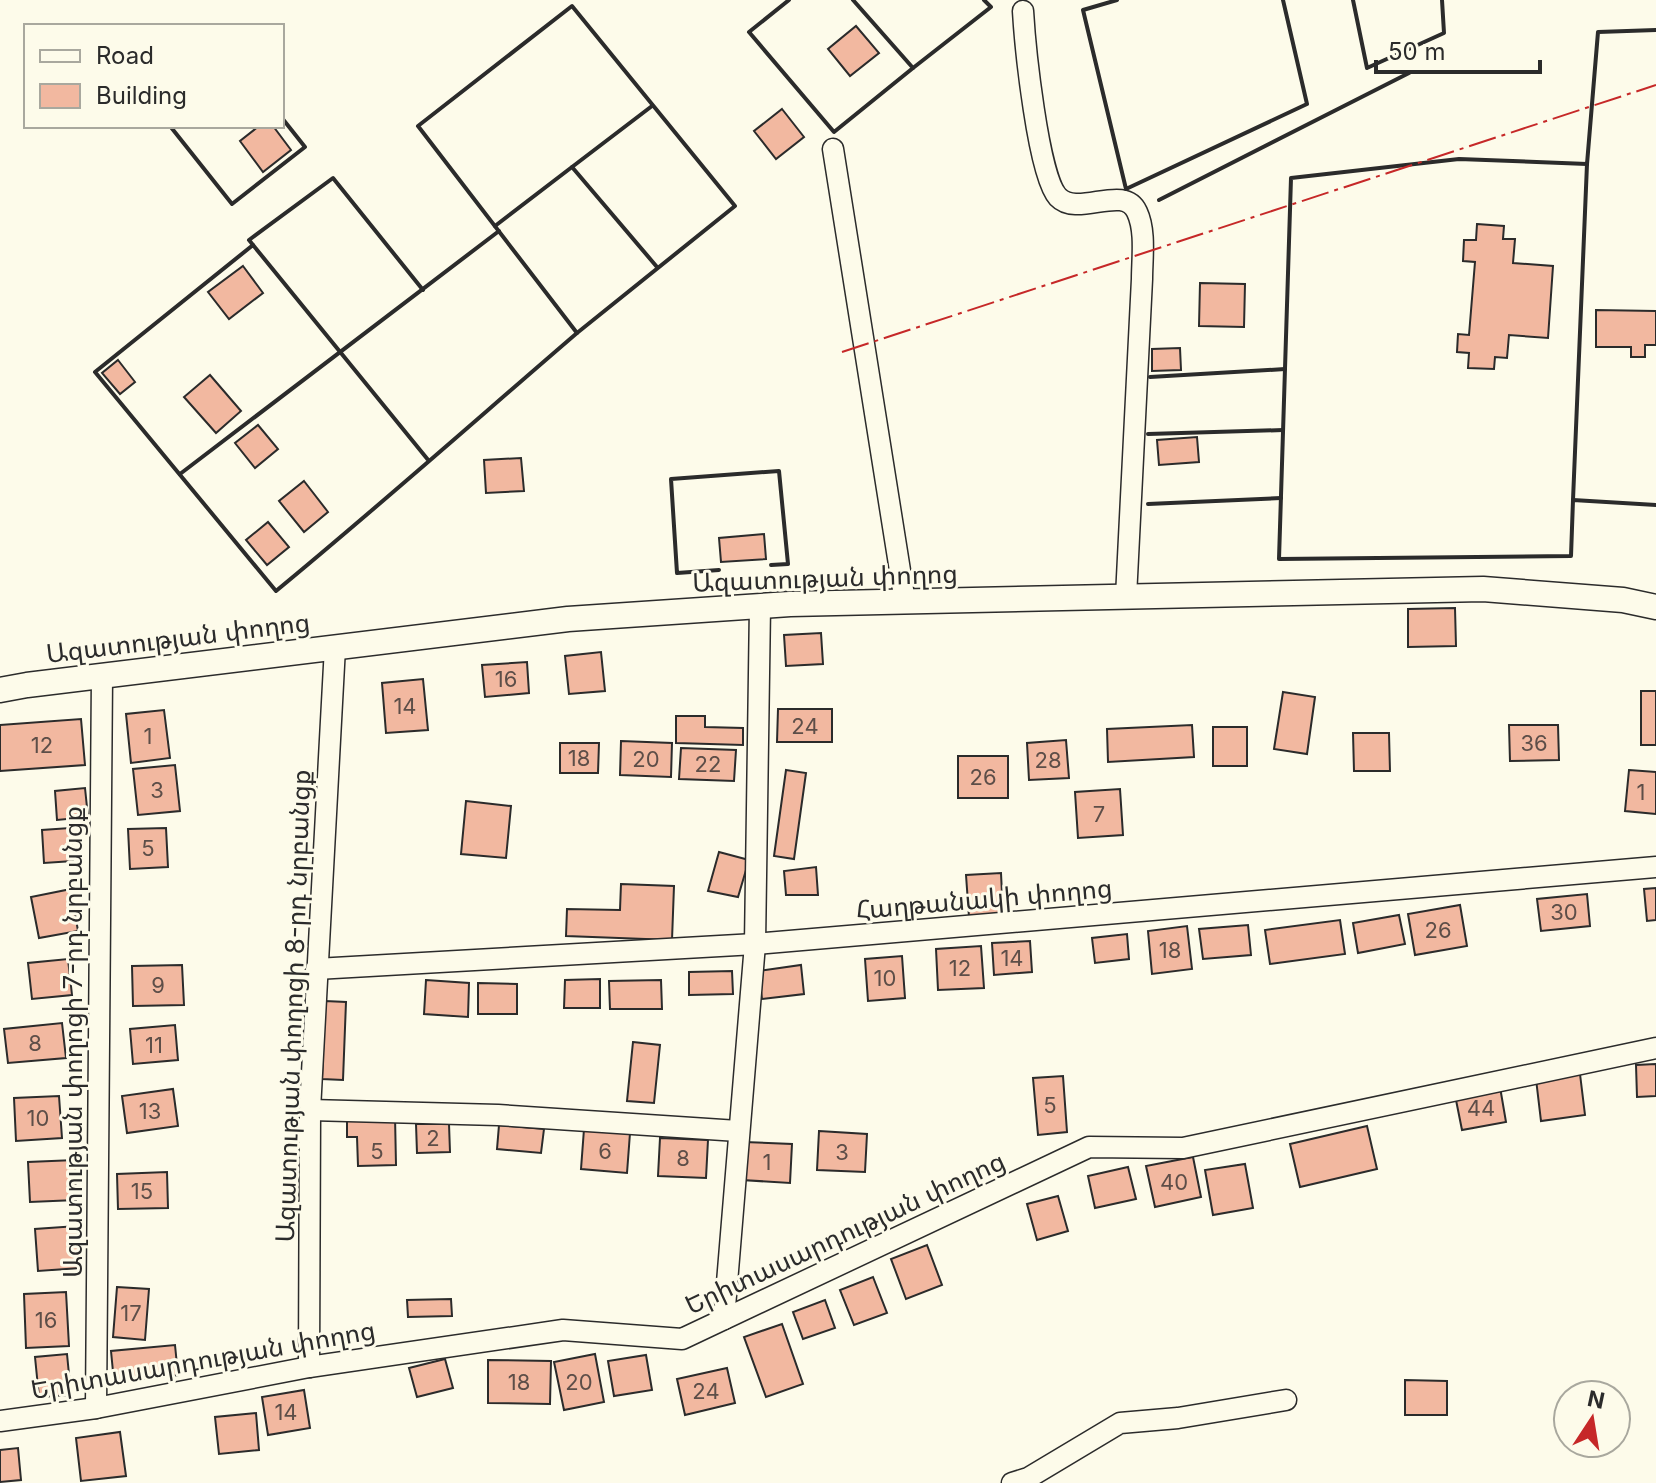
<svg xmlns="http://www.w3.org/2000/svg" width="1656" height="1483" font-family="Inter,'Noto Sans Armenian',sans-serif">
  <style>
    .building { fill: #f2b8a0; stroke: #2b2b2b; stroke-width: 2 }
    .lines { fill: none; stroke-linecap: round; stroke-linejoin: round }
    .minor-casing { stroke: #2b2b2b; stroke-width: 23 }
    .tertiary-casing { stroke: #2b2b2b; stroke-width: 27 }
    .minor { stroke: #fdfbea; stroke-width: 20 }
    .tertiary { stroke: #fdfbea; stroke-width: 24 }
    .wall { stroke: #2b2b2b; stroke-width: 4 }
    .power { stroke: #c62828; stroke-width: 2; stroke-dasharray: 28 6 4 6; stroke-linecap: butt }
    .labels { text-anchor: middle; stroke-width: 6; stroke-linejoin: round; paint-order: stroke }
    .number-label { font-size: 22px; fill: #5d4e48 }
    .street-label { font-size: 26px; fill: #2b2b2b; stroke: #fdfbea }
  </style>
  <rect width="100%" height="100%" fill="#fdfbea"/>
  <g class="building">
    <polygon points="856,26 879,53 850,76 828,49"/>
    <polygon points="782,109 804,137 776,159 754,131"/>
    <polygon points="259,126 273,126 291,150 263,172 240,141"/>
    <polygon points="1477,224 1504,226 1503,239 1515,239 1513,263 1553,266 1548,338 1509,335 1507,358 1495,357 1494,369 1468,368 1469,353 1457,352 1458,334 1469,335 1475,262 1463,261 1464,240 1476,240"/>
    <polygon points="243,266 263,293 229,319 208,292"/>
    <polygon points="1200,283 1245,284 1244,327 1199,326"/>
    <polygon points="1596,310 1656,311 1656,345 1645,345 1645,357 1631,357 1631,347 1596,347"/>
    <polygon points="1180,348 1181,370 1152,371 1152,349"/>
    <polygon points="118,360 135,382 120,394 102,373"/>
    <polygon points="210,375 241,411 216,433 184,397"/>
    <polygon points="258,425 278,449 255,468 235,443"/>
    <polygon points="1197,437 1199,462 1159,465 1157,440"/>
    <polygon points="521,458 524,491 486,493 484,460"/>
    <polygon points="304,481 328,512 304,532 279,501"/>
    <polygon points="268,522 289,547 267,565 246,540"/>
    <polygon points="764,534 766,559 721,562 719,538"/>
    <polygon points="1455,608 1456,646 1408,647 1408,609"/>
    <polygon points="821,633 823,664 786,666 784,635"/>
    <polygon points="601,652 605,691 569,694 565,656"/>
    <polygon points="527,662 529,693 485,697 482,665"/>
    <polygon points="423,679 428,730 386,733 382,683"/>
    <rect x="1641" y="691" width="15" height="54"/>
    <polygon points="1283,692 1315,697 1307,754 1274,749"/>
    <polygon points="778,709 832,709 832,742 777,742"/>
    <polygon points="164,710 170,758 131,763 126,714"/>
    <polygon points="676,716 705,716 705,727 743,728 743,745 676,743"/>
    <polygon points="81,719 85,765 0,771 0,725"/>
    <polygon points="1192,725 1194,757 1108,762 1107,729"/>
    <polygon points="1509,725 1558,725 1559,760 1510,761"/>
    <rect x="1213" y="727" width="34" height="39"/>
    <polygon points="1353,733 1389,733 1390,771 1354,771"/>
    <polygon points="1066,740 1069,778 1029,780 1027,743"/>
    <polygon points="621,741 672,743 671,777 620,775"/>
    <polygon points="560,743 599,743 598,773 560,773"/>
    <polygon points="681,748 736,750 734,781 679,779"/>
    <rect x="958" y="756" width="50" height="42"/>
    <polygon points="175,765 180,811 138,815 133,769"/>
    <polygon points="786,770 806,773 794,859 774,856"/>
    <polygon points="1629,770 1656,772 1656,814 1625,811"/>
    <polygon points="85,788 88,817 57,820 55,791"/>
    <polygon points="1120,789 1123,835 1078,838 1075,792"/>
    <polygon points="466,801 511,806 506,858 461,854"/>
    <polygon points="70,828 73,861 44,863 42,830"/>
    <polygon points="166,828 168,867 130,869 128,829"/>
    <polygon points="719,852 749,860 738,897 708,891"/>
    <polygon points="816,867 818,895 786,895 784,871"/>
    <polygon points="1001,873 1003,915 969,917 966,875"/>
    <polygon points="621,884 674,886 672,940 566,936 567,909 620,910"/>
    <polygon points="1656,888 1656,920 1647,921 1644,889"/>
    <polygon points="71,889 78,931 39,938 31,897"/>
    <polygon points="1587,894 1590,926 1541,931 1537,899"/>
    <polygon points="1460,905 1467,946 1415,955 1408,914"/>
    <polygon points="1399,915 1405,944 1358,953 1353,923"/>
    <polygon points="1340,920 1345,954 1270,964 1265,930"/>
    <polygon points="1248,925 1251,955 1203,959 1199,929"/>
    <polygon points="1187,926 1192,969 1152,974 1148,931"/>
    <polygon points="1127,934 1129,959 1095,963 1092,938"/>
    <polygon points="1030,941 1032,972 994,975 992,943"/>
    <polygon points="981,946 984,988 938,990 936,949"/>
    <polygon points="902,956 905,998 868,1001 865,959"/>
    <polygon points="68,959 72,995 32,999 28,963"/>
    <polygon points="182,965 184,1005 133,1006 132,966"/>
    <polygon points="801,965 804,994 762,999 758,971"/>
    <polygon points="732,971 733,994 689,995 689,972"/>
    <polygon points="600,979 600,1008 564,1008 565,980"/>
    <polygon points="426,980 469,983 468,1017 424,1014"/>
    <polygon points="661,980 662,1009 610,1009 609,981"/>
    <polygon points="478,983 517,984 517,1014 478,1014"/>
    <polygon points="325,1001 346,1002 343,1080 322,1079"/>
    <polygon points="62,1023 66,1058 8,1063 4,1029"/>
    <polygon points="175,1025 178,1060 133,1064 130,1029"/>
    <polygon points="633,1042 660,1045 654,1103 627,1101"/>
    <polygon points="1656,1064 1656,1096 1637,1097 1636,1065"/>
    <polygon points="1580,1074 1585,1115 1541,1121 1536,1079"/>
    <polygon points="1063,1076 1067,1132 1038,1135 1033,1078"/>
    <polygon points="1500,1087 1506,1122 1462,1130 1455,1095"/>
    <polygon points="173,1089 178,1126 127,1133 122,1096"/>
    <polygon points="59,1096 62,1138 16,1141 14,1098"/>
    <polygon points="395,1116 396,1165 358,1166 357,1137 347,1137 347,1117"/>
    <polygon points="416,1124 449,1124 450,1152 417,1153"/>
    <polygon points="499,1125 544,1129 541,1153 497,1149"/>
    <polygon points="1367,1126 1377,1169 1300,1187 1290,1144"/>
    <polygon points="584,1129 630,1133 627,1173 581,1169"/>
    <polygon points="819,1131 867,1134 865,1172 817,1170"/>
    <polygon points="660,1138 708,1140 706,1178 658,1176"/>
    <polygon points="744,1142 792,1144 790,1183 742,1180"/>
    <polygon points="1193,1157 1201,1197 1155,1207 1146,1166"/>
    <polygon points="75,1160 76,1200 30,1202 28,1162"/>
    <polygon points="1245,1164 1253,1208 1213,1215 1205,1170"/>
    <polygon points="1128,1167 1136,1199 1095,1208 1088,1176"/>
    <polygon points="167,1172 168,1208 118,1209 117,1174"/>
    <polygon points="1058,1196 1068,1231 1037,1240 1027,1204"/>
    <polygon points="77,1226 80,1268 38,1271 35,1229"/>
    <polygon points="927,1245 942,1285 906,1299 891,1259"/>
    <polygon points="873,1277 887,1313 854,1325 840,1290"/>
    <polygon points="117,1287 149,1289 145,1340 113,1337"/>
    <polygon points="66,1292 69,1346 26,1348 24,1294"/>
    <polygon points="451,1299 452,1316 408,1317 407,1300"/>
    <polygon points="825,1300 835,1328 803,1339 793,1312"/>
    <polygon points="782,1324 803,1384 766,1397 744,1337"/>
    <polygon points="175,1345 178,1375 114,1382 111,1351"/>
    <polygon points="67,1354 71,1395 39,1397 35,1357"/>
    <polygon points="595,1354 604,1402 564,1410 554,1362"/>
    <polygon points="646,1355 652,1390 614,1396 608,1361"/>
    <polygon points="445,1359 453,1388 417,1397 409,1368"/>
    <polygon points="488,1360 551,1361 550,1404 488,1403"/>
    <polygon points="727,1368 735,1403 685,1415 677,1379"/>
    <polygon points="1405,1380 1447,1381 1447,1415 1405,1415"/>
    <polygon points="304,1390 310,1428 268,1435 262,1397"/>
    <polygon points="256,1413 259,1450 219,1454 215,1417"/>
    <polygon points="120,1432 126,1476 81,1481 76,1438"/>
    <polygon points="18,1448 21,1480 0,1482 0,1450"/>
  </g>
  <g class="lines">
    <g class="minor-casing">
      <g id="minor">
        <path d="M1023,11C1025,45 1038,176 1058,197C1078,218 1124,183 1137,212C1146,231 1142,259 1142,279L1126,597"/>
        <polyline points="833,149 905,602"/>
        <polyline points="316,969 755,944 1656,867"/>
        <polyline points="310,1110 498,1115 738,1131"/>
        <polyline points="724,1319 755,944 760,606"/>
        <polyline points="309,1367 310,1110 335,647"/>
        <polyline points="96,1408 102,676"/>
        <polyline points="0,1421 96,1408 309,1367 563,1330 682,1339 1089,1147 1183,1148 1656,1048"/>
        <polyline points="1012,1483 1028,1478 1120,1423 1178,1418 1286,1400"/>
      </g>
    </g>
    <g class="tertiary-casing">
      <polyline id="tertiary" points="0,690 27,685 568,619 790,604 1483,589 1623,600 1656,607"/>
    </g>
    <use href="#minor" class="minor"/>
    <use href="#tertiary" class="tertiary"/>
    <g class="wall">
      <polyline points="789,0 749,32 834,132 913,68 853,0"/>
      <polyline points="1117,0 1083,10 1126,189 1307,104 1283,0"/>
      <polyline points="1353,0 1367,68 1444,33 1442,0"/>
      <polygon points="572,6 735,206 577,333 418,126"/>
      <polyline points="1656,30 1598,32 1587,164 1459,159 1291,178 1279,559 1571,556 1573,500 1656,505"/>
      <polyline points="913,68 991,7 984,0"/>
      <polyline points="170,126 232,204 305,147 282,118"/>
      <polyline points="572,167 652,106"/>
      <polyline points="1159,200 1409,73"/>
      <polyline points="495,226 572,167 657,267"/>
      <polyline points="253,245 249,240 333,178 423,290"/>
      <polyline points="1150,377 1285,369"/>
      <polyline points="1148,434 1283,430"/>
      <path d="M429,461L253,245L95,372L276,591C378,507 477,419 577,333"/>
      <polyline points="180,474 499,231"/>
      <polyline points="1573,500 1587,164"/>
      <polyline points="1148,504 1281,498"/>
      <polyline points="719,570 677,573 671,479 779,471 788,564 771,565"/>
    </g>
    <polyline class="power" points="842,352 1656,85"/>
  </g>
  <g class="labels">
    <g class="number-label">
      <text x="506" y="687">16</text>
      <text x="405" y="714">14</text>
      <text x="805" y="734">24</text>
      <text x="148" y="744">1</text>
      <text x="1534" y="751">36</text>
      <text x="42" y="753">12</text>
      <text x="579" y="766">18</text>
      <text x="646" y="767">20</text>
      <text x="1048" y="768">28</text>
      <text x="708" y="772">22</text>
      <text x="983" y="785">26</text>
      <text x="157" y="798">3</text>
      <text x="1641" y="800">1</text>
      <text x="1099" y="822">7</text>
      <text x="148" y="856">5</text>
      <text x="1564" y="920">30</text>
      <text x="1438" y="938">26</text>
      <text x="1170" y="958">18</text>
      <text x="1012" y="966">14</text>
      <text x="960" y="976">12</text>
      <text x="885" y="986">10</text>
      <text x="158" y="993">9</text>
      <text x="35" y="1051">8</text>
      <text x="154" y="1053">11</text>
      <text x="1050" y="1113">5</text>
      <text x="1481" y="1116">44</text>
      <text x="150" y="1119">13</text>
      <text x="38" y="1126">10</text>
      <text x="433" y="1146">2</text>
      <text x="377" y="1159">5</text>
      <text x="605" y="1159">6</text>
      <text x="842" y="1160">3</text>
      <text x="683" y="1166">8</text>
      <text x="767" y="1170">1</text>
      <text x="1174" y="1190">40</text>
      <text x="142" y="1199">15</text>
      <text x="131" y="1321">17</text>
      <text x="46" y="1328">16</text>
      <text x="519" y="1390">18</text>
      <text x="579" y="1390">20</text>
      <text x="706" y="1399">24</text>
      <text x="286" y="1420">14</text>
    </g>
    <g class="street-label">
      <text transform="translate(825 578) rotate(-2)" y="9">Ազատության փողոց</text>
      <text transform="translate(178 638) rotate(-7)" y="9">Ազատության փողոց</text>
      <text transform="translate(984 899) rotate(-5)" y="9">Հաղթանակի փողոց</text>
      <text transform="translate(293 1006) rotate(-88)" y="9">Ազատության փողոցի 8-րդ նրբանցք</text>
      <text transform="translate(73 1042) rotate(-90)" y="9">Ազատության փողոցի 7-րդ նրբանցք</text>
      <text transform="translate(845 1233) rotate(-25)" y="9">Երիտասարդության փողոց</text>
      <text transform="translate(203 1360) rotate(-10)" y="9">Երիտասարդության փողոց</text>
    </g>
  </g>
  <rect x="24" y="24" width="260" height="104" fill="#fdfbea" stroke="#a9a89e" stroke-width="2"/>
  <rect x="40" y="50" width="40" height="12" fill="#fdfbea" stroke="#a9a89e" stroke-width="2"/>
  <text x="96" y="64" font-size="24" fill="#2b2b2b">Road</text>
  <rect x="40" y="84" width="40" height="24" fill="#f2b8a0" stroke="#a9a89e" stroke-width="2"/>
  <text x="96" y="104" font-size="24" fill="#2b2b2b">Building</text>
  <g transform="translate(1592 1419) rotate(12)"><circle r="38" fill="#fdfbea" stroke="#a9a89e" stroke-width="2"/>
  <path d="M0-6L14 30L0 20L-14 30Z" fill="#c62828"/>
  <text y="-12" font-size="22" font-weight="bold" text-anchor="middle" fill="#2b2b2b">N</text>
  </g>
  <path d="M1376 60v12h164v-12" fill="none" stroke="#2b2b2b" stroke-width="4"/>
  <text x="1388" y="60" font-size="24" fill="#2b2b2b" stroke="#fdfbea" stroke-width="6" paint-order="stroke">50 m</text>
</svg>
